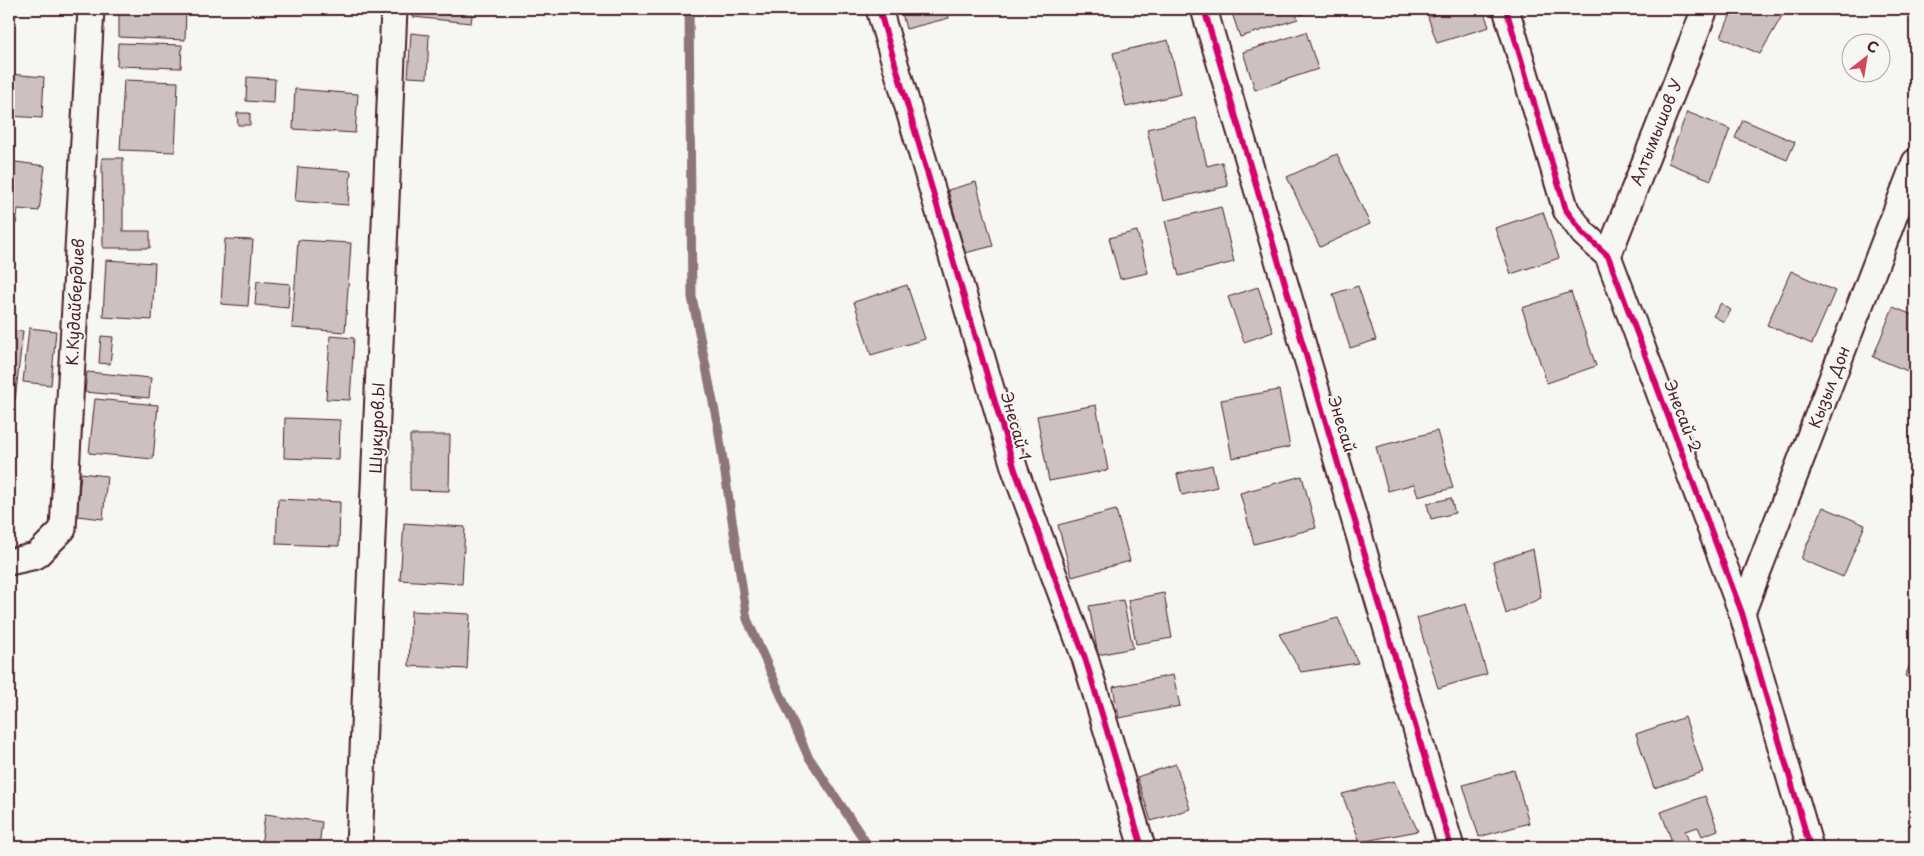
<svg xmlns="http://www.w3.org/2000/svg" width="1924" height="856" font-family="'Playpen Sans',sans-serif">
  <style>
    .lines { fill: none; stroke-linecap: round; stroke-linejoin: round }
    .stream { stroke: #8e747a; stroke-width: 9 }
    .building { fill: #ccc1c0; stroke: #4a1f2b }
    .minor-casing { stroke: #4a1f2b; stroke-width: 29 }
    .minor { stroke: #f6f6f2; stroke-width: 25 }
    .cycleway-casing { stroke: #f6f6f2; stroke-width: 9 }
    .cycleway { stroke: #d6006c; stroke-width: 6 }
    .labels { text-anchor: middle; stroke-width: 4; stroke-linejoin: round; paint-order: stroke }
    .street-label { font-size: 16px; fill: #4a1f2b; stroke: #f6f6f2 }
  </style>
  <rect width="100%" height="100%" fill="#f6f6f2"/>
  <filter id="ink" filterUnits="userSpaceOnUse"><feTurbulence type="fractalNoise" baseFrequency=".02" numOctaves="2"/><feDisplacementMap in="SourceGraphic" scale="10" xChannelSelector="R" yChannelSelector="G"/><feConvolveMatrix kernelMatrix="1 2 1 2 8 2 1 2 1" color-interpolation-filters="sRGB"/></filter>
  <g filter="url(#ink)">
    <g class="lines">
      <polyline class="stream" points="689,9 692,297 718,427 747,619 808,756 869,847"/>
    </g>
    <g class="building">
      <polygon points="119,9 186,9 185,40 119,37"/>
      <polygon points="414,9 473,9 471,23 413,17"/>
      <polygon points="901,9 947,9 949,18 906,29"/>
      <polygon points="1236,9 1294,9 1298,19 1240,37 1231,10"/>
      <polygon points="1298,9 1320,9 1300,15"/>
      <polygon points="1456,9 1483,9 1489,27 1437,43 1428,17"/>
      <polygon points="1733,9 1786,9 1760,54 1721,37"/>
      <polygon points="1306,32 1318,69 1255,90 1243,52"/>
      <polygon points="411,33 429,35 427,78 408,77"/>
      <polygon points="1168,40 1181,94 1126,107 1113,53"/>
      <polygon points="118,43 182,45 181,68 117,66"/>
      <polygon points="9,74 44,77 42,118 9,116"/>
      <polygon points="247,77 275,79 274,103 246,101"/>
      <polygon points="124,80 178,82 175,152 120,150"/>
      <polygon points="295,89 358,94 355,133 293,129"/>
      <polygon points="1687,112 1730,129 1711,180 1668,163"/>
      <polygon points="237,113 250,113 250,125 238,125"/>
      <polygon points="1196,118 1207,166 1222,162 1228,186 1163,201 1147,129"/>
      <polygon points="1743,120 1795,142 1787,160 1735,138"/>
      <polygon points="1337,154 1370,224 1320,247 1287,177"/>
      <polygon points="102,158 123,158 123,231 150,231 150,248 103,248"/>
      <polygon points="9,161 45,166 39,211 18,209 16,224 9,223"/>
      <polygon points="298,167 351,171 348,205 295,201"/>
      <polygon points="976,182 993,246 965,253 948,190"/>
      <polygon points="1221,207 1234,262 1179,276 1165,221"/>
      <polygon points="1543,212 1559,258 1511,274 1495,228"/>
      <polygon points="1137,231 1148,273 1120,279 1109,238"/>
      <polygon points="225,239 253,240 248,306 221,304"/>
      <polygon points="298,240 351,243 345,332 292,328"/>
      <polygon points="106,260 155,263 152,320 103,317"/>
      <polygon points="1791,271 1835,291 1812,344 1767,325"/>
      <polygon points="257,281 290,284 288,308 255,305"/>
      <polygon points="907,285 925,339 871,355 854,302"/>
      <polygon points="1358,286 1376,340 1350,348 1333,294"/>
      <polygon points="1258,287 1273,332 1244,342 1228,297"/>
      <polygon points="1571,292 1596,366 1547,383 1522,308"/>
      <polygon points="1721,303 1731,310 1724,322 1713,316"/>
      <polygon points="1893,307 1915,316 1915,374 1873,357"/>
      <polygon points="29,328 56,331 51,385 23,382"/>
      <polygon points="9,330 23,331 15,400 9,399"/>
      <polygon points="101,336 113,337 110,364 99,363"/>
      <polygon points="330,336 354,338 350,400 326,399"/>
      <polygon points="87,372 151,378 149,398 85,392"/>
      <polygon points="1279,390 1290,447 1232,458 1221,400"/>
      <polygon points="95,399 158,405 153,459 89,453"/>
      <polygon points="1096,405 1108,470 1049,481 1037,416"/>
      <polygon points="285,418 340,420 339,460 284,458"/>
      <polygon points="1437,431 1453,488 1418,497 1414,484 1388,491 1376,447"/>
      <polygon points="410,435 450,435 449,491 410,490"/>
      <polygon points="1212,465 1217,487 1182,495 1177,474"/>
      <polygon points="81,473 107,476 103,519 77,516"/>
      <polygon points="1302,476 1316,528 1254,544 1240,493"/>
      <polygon points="1451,498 1455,513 1431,519 1427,504"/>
      <polygon points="278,499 340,502 339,546 276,544"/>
      <polygon points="1823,507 1865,525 1843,577 1801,559"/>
      <polygon points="1116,510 1130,561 1072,577 1058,525"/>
      <polygon points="404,523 465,527 462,584 400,580"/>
      <polygon points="1533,549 1541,598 1506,614 1493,562"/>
      <polygon points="1164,593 1172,638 1136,644 1128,600"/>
      <polygon points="1123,600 1133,648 1098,655 1089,606"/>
      <polygon points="1466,604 1487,674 1438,688 1417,618"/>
      <polygon points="411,611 470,614 467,669 409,666"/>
      <polygon points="1338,618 1358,663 1301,672 1279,634"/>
      <polygon points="1915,654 1915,681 1905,676"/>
      <polygon points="1173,675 1180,706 1119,718 1113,687"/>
      <polygon points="1685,717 1703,772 1654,788 1636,734"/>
      <polygon points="1176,764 1190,809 1151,821 1137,777"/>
      <polygon points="1514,770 1529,823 1479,837 1463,785"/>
      <polygon points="1394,781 1418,831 1360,842 1342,794"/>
      <polygon points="1705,796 1718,830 1702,836 1698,827 1685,831 1691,847 1674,847 1661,812"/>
      <polygon points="265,814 322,822 319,847 261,847"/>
    </g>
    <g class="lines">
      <g class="minor-casing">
        <g id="minor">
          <polyline points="879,9 1015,470 1085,658 1142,847"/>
          <polyline points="1204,9 1451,847"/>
          <polyline points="1506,9 1566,210 1583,233 1608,256 1742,613 1810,847"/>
          <polyline points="1608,256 1705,9"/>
          <polyline points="9,562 36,556 63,529 91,9"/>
          <polyline points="1742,613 1915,162"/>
          <polyline points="359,847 394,9"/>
        </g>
      </g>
      <use href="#minor" class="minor"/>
      <g class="cycleway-casing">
        <g id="cycleway">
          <polyline points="879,9 1015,470 1085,658 1142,847"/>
          <polyline points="1204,9 1451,847"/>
          <polyline points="1506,9 1566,210 1583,233 1608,256 1742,613 1810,847"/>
        </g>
      </g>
      <use href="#cycleway" class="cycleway"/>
    </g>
  </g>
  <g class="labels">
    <g class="street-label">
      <text transform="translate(1656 132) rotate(-68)" y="6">Алтымышов У</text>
      <text transform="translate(75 302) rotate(-87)" y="6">К.Кудайбердиев</text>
      <text transform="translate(1829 387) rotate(-69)" y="6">Кызыл Дон</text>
      <text transform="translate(1683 416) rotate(69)" y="6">Энесай-2</text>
      <text transform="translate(1342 424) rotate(73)" y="6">Энесай</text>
      <text transform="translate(1016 426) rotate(74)" y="6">Энесай 1</text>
      <text transform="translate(377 428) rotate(-88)" y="6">Шукуров.Ы</text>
    </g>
  </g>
  <rect width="1924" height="856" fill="none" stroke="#f6f6f2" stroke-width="30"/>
  <rect x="15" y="15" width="1894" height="826" fill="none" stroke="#4a1f2b" stroke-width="2" filter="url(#ink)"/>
  <g transform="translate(1866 58) rotate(31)"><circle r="24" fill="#f6f6f2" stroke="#b1a0a2"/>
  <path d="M0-4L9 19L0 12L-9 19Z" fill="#d1495b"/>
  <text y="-8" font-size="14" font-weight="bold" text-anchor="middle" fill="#4a1f2b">С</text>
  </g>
</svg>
